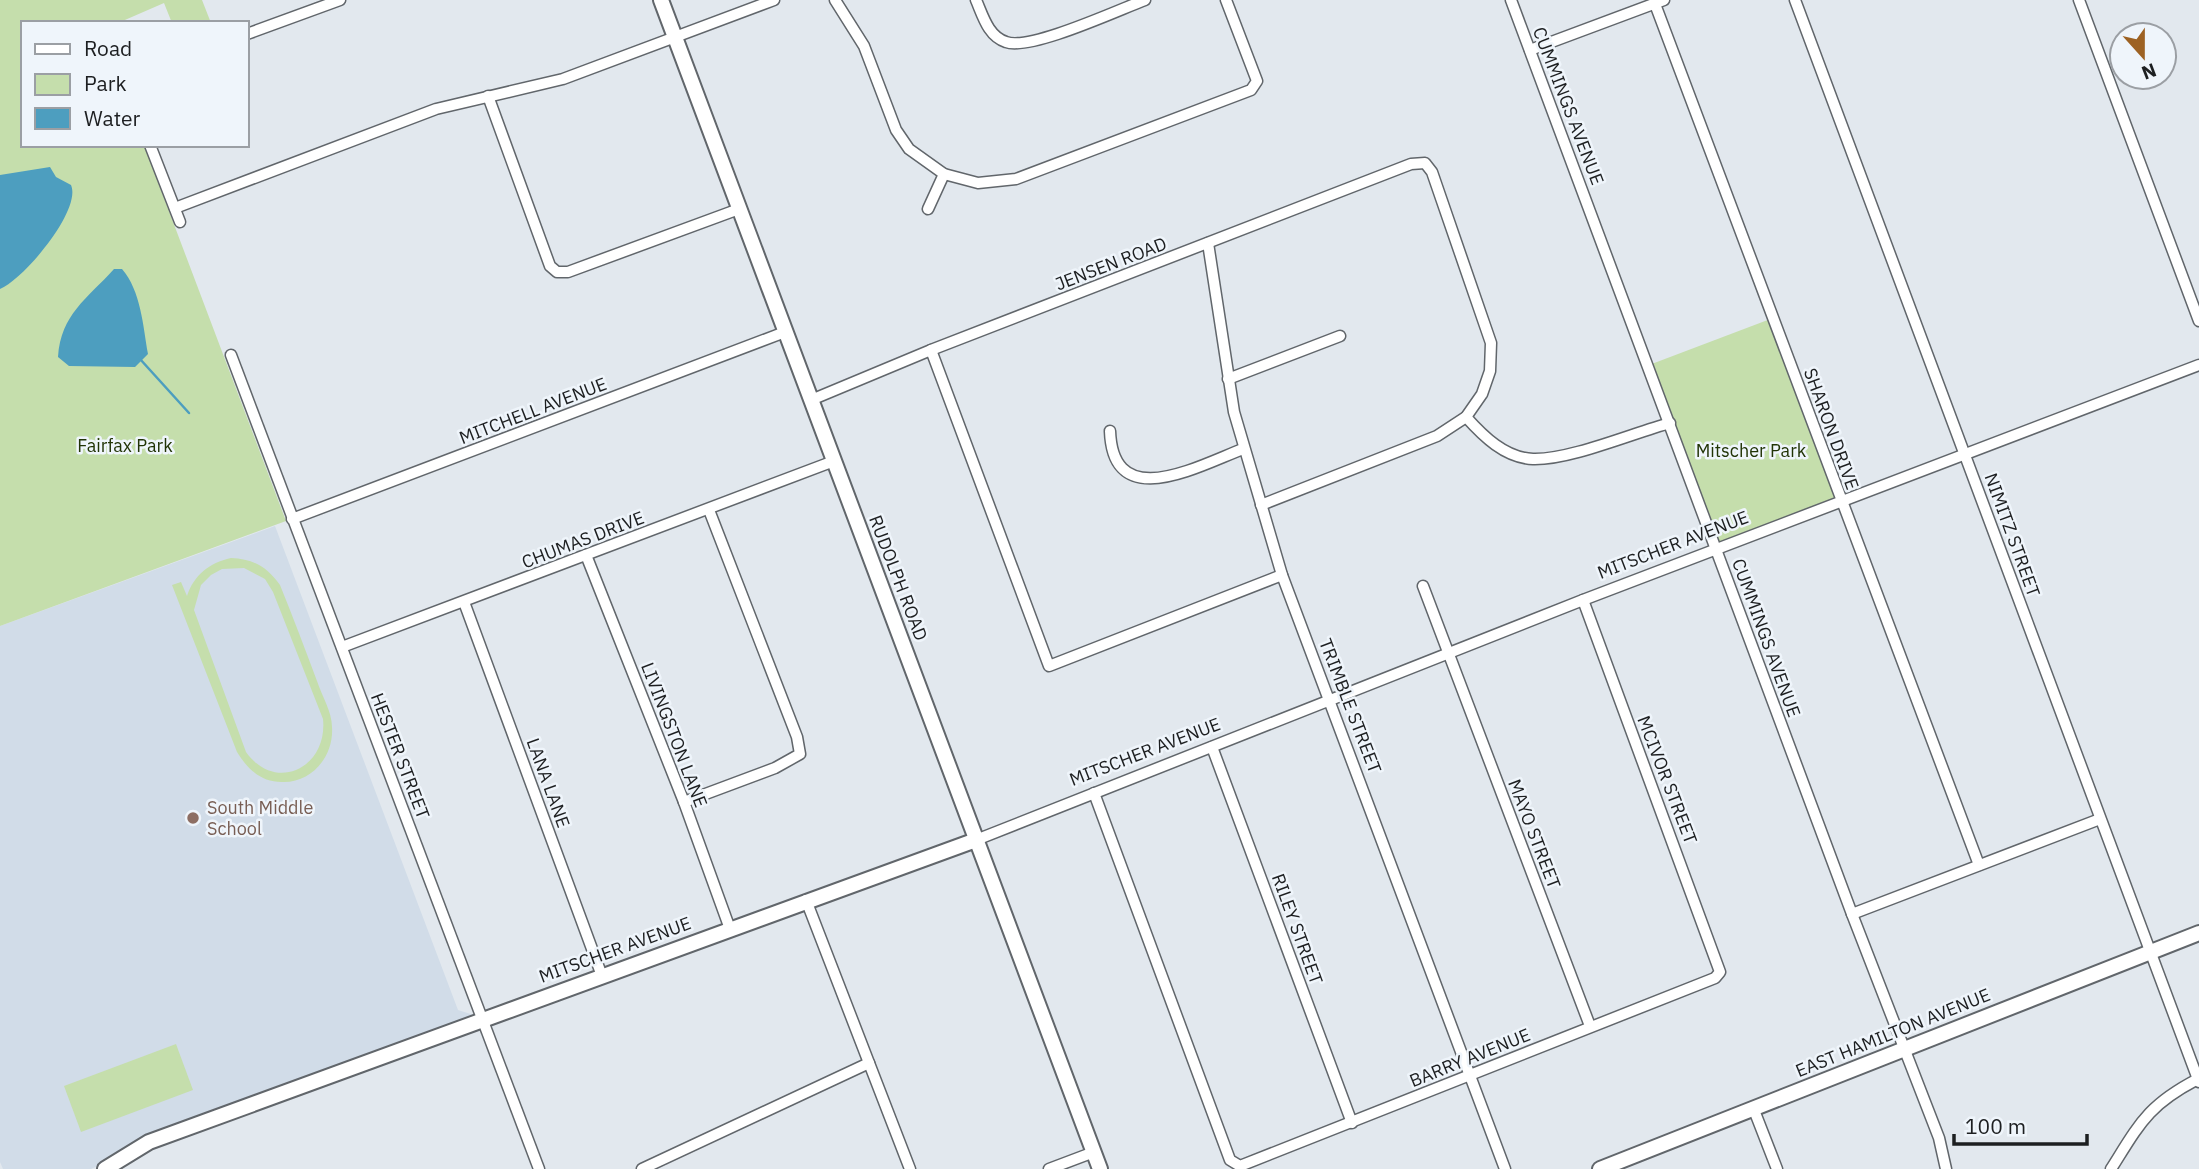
<svg xmlns="http://www.w3.org/2000/svg" width="2199" height="1169" font-family="'IBM Plex Sans',sans-serif">
  <style>
    .built { fill: #d1dce8 }
    .green { fill: #c5deac; fill-rule: evenodd }
    .water { fill: #4d9ebf }
    .lines { fill: none; stroke-linecap: round; stroke-linejoin: round }
    .stream { stroke: #4d9ebf; stroke-width: 2.5 }
    .street-casing { stroke: #61666b; stroke-width: 13 }
    .secondary-casing { stroke: #61666b; stroke-width: 18 }
    .street { stroke: #fff; stroke-width: 10 }
    .secondary { stroke: #fff; stroke-width: 14 }
    .education-dot { fill: #8d6e63; stroke: #eff5fb; stroke-width: 2.5 }
    .labels { text-anchor: middle; stroke-width: 5; stroke-linejoin: round; paint-order: stroke }
    .street-label { font-size: 18px; fill: #1d1f21; stroke: #eff5fb }
    .park-label { font-size: 18px; fill: #213405; stroke: #eff5fb }
    .education-label { font-size: 18px; fill: #785e54; stroke: #eff5fb; text-anchor: start }
  </style>
  <rect width="100%" height="100%" fill="#e2e8ee"/>
  <polygon class="built" points="275,526 458,1010 483,1018 149,1142 91,1169 3,1169 0,1162 0,626"/>
  <g class="green">
    <polygon points="0,0 202,0 211,23 172,23 164,3 118,23 23,23 23,145 144,145 286,521 0,626"/>
    <polygon points="1773,318 1840,501 1716,550 1649,365"/>
    <path d="M231,558C254,559 267,567 280,585C293,617 305,649 317,681C322,696 332,712 332,727C334,755 313,782 284,782C262,783 248,770 237,752L172,585L181,582L187,596C194,575 209,563 231,558ZM244,568L265,579L273,592L323,719C328,767 276,794 246,752L194,610L201,585L211,575L222,569Z"/>
    <polygon points="176,1044 193,1090 81,1132 64,1086"/>
  </g>
  <g class="water">
    <path d="M50,167L56,177L71,185C82,210 24,279 0,289V175Z"/>
    <path d="M114,269H122C141,291 143,326 148,354L135,367L69,366L58,357C61,314 87,299 114,269Z"/>
  </g>
  <g class="lines">
    <polyline class="stream" points="140,359 189,413"/>
    <g class="street-casing">
      <g id="street">
        <polyline points="835,0 864,46 896,130 909,149 944,174 978,183 1016,179 1251,90 1257,81 1226,0"/>
        <path d="M976,0C983,16 988,36 1006,42C1030,51 1118,10 1145,0"/>
        <polyline points="1511,0 1852,914 1939,1138 1946,1169"/>
        <polyline points="1795,0 2199,1082"/>
        <polyline points="2079,0 2199,321"/>
        <polyline points="1655,4 1979,865"/>
        <polyline points="247,34 340,0"/>
        <polyline points="1530,50 1664,0"/>
        <polyline points="488,96 550,266 557,272 568,272 739,209"/>
        <polyline points="150,145 180,222"/>
        <polyline points="175,208 436,109 563,79 774,0"/>
        <polyline points="928,209 944,174"/>
        <polyline points="1208,243 1234,412 1282,575 1505,1169"/>
        <polyline points="931,350 1049,666 1282,575"/>
        <polyline points="231,355 539,1169"/>
        <polyline points="1228,379 1340,336"/>
        <polyline points="811,400 931,350 1411,164 1425,163 1432,172 1491,343 1490,371 1482,394 1466,417 1437,436 1261,505"/>
        <path d="M1466,417C1483,436 1505,458 1533,459C1570,460 1633,433 1670,423"/>
        <path d="M1110,431C1113,514 1198,466 1243,449"/>
        <polyline points="292,519 785,332"/>
        <polyline points="586,555 684,802 730,929"/>
        <polyline points="1423,586 1590,1026"/>
        <polyline points="464,602 602,976"/>
        <polyline points="342,647 834,461"/>
        <polyline points="1212,747 1352,1123"/>
        <polyline points="1094,793 1230,1160 1240,1166 1715,978 1720,972 1583,600"/>
        <polyline points="684,802 775,768 800,754 797,737 709,510"/>
        <polyline points="976,840 1583,600 2199,365"/>
        <polyline points="806,900 910,1169"/>
        <polyline points="1852,914 2100,819"/>
        <polyline points="1754,1110 1777,1169"/>
        <polyline points="642,1169 869,1063"/>
        <polyline points="1049,1169 1094,1152"/>
        <path d="M2111,1169C2140,1123 2148,1105 2198,1079"/>
      </g>
    </g>
    <g class="secondary-casing">
      <g id="secondary">
        <polyline points="661,0 1100,1169"/>
        <polyline points="105,1169 149,1142 976,840"/>
        <polyline points="1600,1169 2199,933"/>
      </g>
    </g>
    <use href="#street" class="street"/>
    <use href="#secondary" class="secondary"/>
  </g>
  <circle class="education-dot" cx="193" cy="818" r="7"/>
  <g class="labels">
    <g class="street-label">
      <text transform="translate(1568 106) rotate(69)" y="6">CUMMINGS AVENUE</text>
      <text transform="translate(1111 264) rotate(-21)" y="6">JENSEN ROAD</text>
      <text transform="translate(533 411) rotate(-21)" y="6">MITCHELL AVENUE</text>
      <text transform="translate(1831 429) rotate(70)" y="6">SHARON DRIVE</text>
      <text transform="translate(2012 535) rotate(70)" y="6">NIMITZ STREET</text>
      <text transform="translate(583 540) rotate(-21)" y="6">CHUMAS DRIVE</text>
      <text transform="translate(1673 545) rotate(-21)" y="6">MITSCHER AVENUE</text>
      <text transform="translate(898 578) rotate(69)" y="6">RUDOLPH ROAD</text>
      <text transform="translate(1766 638) rotate(70)" y="6">CUMMINGS AVENUE</text>
      <text transform="translate(1350 706) rotate(69)" y="6">TRIMBLE STREET</text>
      <text transform="translate(674 735) rotate(69)" y="6">LIVINGSTON LANE</text>
      <text transform="translate(1145 752) rotate(-21)" y="6">MITSCHER AVENUE</text>
      <text transform="translate(400 756) rotate(69)" y="6">HESTER STREET</text>
      <text transform="translate(1667 780) rotate(69)" y="6">MCIVOR STREET</text>
      <text transform="translate(548 783) rotate(70)" y="6">LANA LANE</text>
      <text transform="translate(1534 834) rotate(69)" y="6">MAYO STREET</text>
      <text transform="translate(1297 929) rotate(70)" y="6">RILEY STREET</text>
      <text transform="translate(615 950) rotate(-20)" y="6">MITSCHER AVENUE</text>
      <text transform="translate(1893 1033) rotate(-22)" y="6">EAST HAMILTON AVENUE</text>
      <text transform="translate(1470 1058) rotate(-22)" y="6">BARRY AVENUE</text>
    </g>
    <g class="park-label">
      <text x="125" y="452">Fairfax Park</text>
      <text x="1751" y="457">Mitscher Park</text>
    </g>
    <g class="education-label">
      <text x="207" y="814">South Middle<tspan x="207" dy="21">School</tspan></text>
    </g>
  </g>
  <rect x="21" y="21" width="228" height="126" fill="#eff5fb" stroke="#9b9fa4" stroke-width="2"/>
  <rect x="35" y="44" width="35" height="10" fill="#ffffff" stroke="#9b9fa4" stroke-width="2"/>
  <text x="84" y="56" font-size="21" fill="#1d1f21">Road</text>
  <rect x="35" y="74" width="35" height="21" fill="#c5deac" stroke="#9b9fa4" stroke-width="2"/>
  <text x="84" y="91" font-size="21" fill="#1d1f21">Park</text>
  <rect x="35" y="108" width="35" height="21" fill="#4d9ebf" stroke="#9b9fa4" stroke-width="2"/>
  <text x="84" y="126" font-size="21" fill="#1d1f21">Water</text>
  <g transform="translate(2143 56) rotate(159)"><circle r="33" fill="#eff5fb" stroke="#9b9fa4" stroke-width="2"/>
  <path d="M0-5L12 26L0 18L-12 26Z" fill="#9d6223"/>
  <text y="-10" font-size="19" font-weight="bold" text-anchor="middle" fill="#1d1f21">N</text>
  </g>
  <path d="M1954 1134v10h133v-10" fill="none" stroke="#1d1f21" stroke-width="3.5"/>
  <text x="1965" y="1134" font-size="21" fill="#1d1f21" stroke="#eff5fb" stroke-width="5" paint-order="stroke">100 m</text>
</svg>
